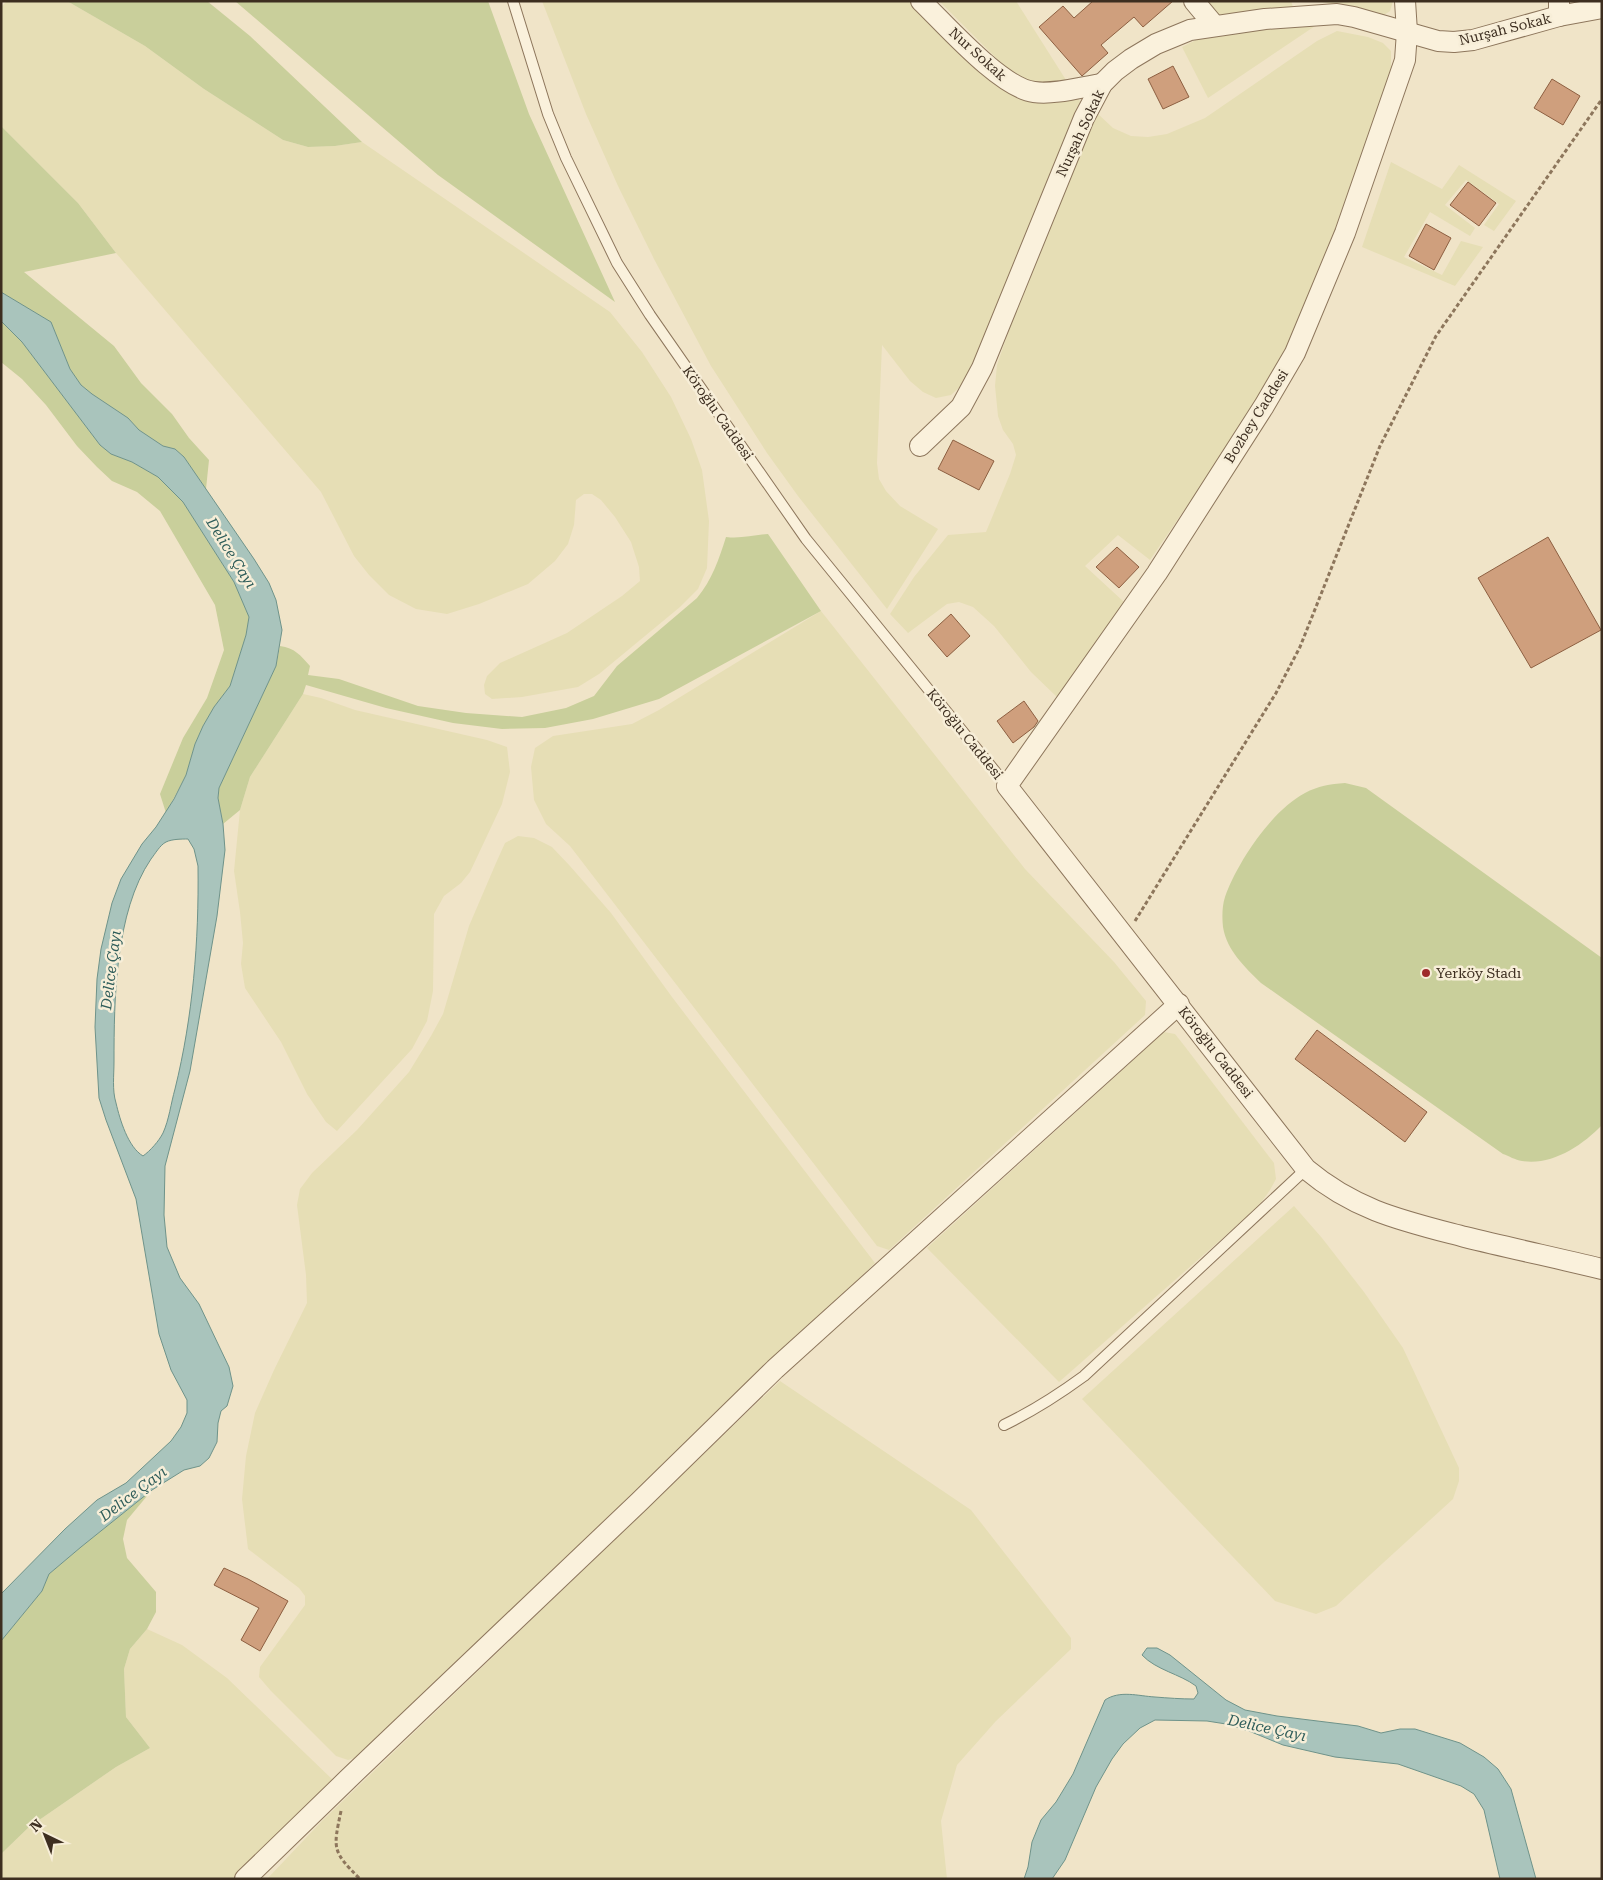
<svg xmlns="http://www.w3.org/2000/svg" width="1603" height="1880" font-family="'Roboto Serif',serif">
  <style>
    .farmland { fill: #e6deb5 }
    .green { fill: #c9cf9b }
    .water { fill: #a9c4bc; stroke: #6f938a; fill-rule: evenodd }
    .building { fill: #cf9f7d; stroke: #8d5f41 }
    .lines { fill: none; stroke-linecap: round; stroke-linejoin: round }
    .lane-casing { stroke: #8d765c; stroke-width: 12 }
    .street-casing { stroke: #8d765c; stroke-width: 22 }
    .path { stroke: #8d765c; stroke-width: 3; stroke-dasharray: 4 2.5; stroke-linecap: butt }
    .lane { stroke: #faf1dc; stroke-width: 10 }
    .street { stroke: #faf1dc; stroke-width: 20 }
    .poi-dot { fill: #9e2a2b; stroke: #f7eed8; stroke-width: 2 }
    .labels { text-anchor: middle; stroke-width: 5; stroke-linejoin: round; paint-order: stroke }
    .street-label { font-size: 14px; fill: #3d2e20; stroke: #f7eed8 }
    .poi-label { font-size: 14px; fill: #3d2e20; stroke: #f7eed8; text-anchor: start }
    .water-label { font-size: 15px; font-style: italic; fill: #2f5d5a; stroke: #f7eed8 }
  </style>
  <rect width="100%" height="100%" fill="#f0e4c8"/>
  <g class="farmland">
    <polygon points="7,1 67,1 145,46 204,89 283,140 308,147 335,146 362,142 610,312 642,352 671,397 691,439 702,470 709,521 707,568 698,589 680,607 599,674 578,687 522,697 492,699 485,694 484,685 487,676 500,663 567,633 622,596 640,581 639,567 631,542 615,517 601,500 592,494 584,494 576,500 574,525 568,544 555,561 528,584 479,604 447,614 416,609 389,595 369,575 354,556 321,492 116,253 78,203 1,126 1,7"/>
    <polygon points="542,1 910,1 990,78 1078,98 1081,103 974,361 963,384 951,395 936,398 923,392 910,381 882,345 877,463 879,479 886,491 900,506 938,529 887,609 798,496 767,453 711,366 654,259 618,186 586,114"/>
    <polygon points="939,1 1016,1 1066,80 1052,84 1024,81 1007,69"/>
    <polygon points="1205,1 1291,1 1293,7 1215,15"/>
    <polygon points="1317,1 1393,1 1390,11 1384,15"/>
    <polygon points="1318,24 1208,98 1182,47 1200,38 1221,33"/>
    <polygon points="1337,31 1368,37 1383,43 1391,51 1391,70 1358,172 1322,269 1291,340 1259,395 1232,440 1150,560 1118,535 1085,566 1124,602 1058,698 1031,672 994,626 973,607 959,602 947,604 908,633 890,614 914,577 948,535 986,532 1010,474 1016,455 1013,444 1003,430 998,416 995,386 997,365 1020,298 1063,190 1097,113 1113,128 1131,136 1148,137 1167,134 1205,118 1317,41"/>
    <polygon points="1391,162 1442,189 1459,165 1516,201 1494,231 1484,225 1499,204 1466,180 1445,205 1475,228 1470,236 1430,212 1404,257 1442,275 1461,241 1483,247 1455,286 1362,247"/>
    <polygon points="821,611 1025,869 1114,962 1146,1001 1145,1015 889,1250 877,1246 570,846 546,824 534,800 531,767 535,748 553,736 632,724 659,710"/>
    <polygon points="303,694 321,698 355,710 487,740 507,747 510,772 502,804 470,872 461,883 444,896 434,914 433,991 427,1021 412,1049 337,1131 326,1122 307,1094 281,1042 245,988 241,964 243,943 240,912 234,871 240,810 250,777"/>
    <polygon points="518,836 534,838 552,847 570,866 611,913 672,997 875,1263 683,1452 361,1756 348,1760 336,1756 271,1691 259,1677 260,1667 305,1605 305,1596 299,1588 248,1549 242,1499 246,1456 255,1413 274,1370 307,1303 306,1275 297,1205 300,1189 312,1173 357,1130 409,1072 431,1036 443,1014 469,926 496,863 505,843"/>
    <polygon points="1164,1032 1175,1034 1183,1044 1274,1163 1276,1179 1270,1190 1258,1207 1059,1382 927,1248"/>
    <polygon points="1294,1206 1322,1238 1364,1292 1403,1348 1459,1468 1459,1481 1453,1499 1336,1606 1316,1614 1275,1601 1082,1399"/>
    <polygon points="780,1381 971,1510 1071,1638 1071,1649 996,1721 957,1765 941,1821 947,1879 267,1879 322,1821"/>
    <polygon points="147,1629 182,1645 227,1678 334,1781 236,1879 1,1879 1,1854 29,1827 116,1767 150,1748 126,1717 124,1669 130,1649"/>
  </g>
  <g class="green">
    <polygon points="67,1 207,1 250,36 362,142 335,146 308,147 283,140 204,89 145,46"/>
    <polygon points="235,1 488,1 529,114 615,302 438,175"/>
    <polygon points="1,126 78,203 116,253 24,272 114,346 141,383 172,414 189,438 209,460 206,489 184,457 175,449 163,446 139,430 128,418 92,394 81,385 70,369 51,322 1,292"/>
    <polygon points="1,321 22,342 100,445 111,454 132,462 158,477 183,502 234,582 249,617 246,635 230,686 214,707 203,726 195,744 186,775 166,813 160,794 183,738 207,698 224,650 215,605 160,511 137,492 112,481 97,467 77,446 46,405 22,379 1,362"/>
    <path d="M768,534L821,611L659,699L593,719L545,728L502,729L453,723L386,708L306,685L303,694L250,777L240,810L223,824L218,798L219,788L276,666L280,646C295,648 300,655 310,666L308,675L339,679L418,706L466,713L522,717L566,708L594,696L617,666L697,598C712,580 719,559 726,537C741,539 753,535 768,534Z"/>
    <path d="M1345,783L1366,788L1602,958V1125C1582,1146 1551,1166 1522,1161C1515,1160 1509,1156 1503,1154L1261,983C1245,967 1227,951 1223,927C1222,918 1222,906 1225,897C1237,863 1272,810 1305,793C1318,786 1330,784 1345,783Z"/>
    <polygon points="152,1490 127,1520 123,1539 127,1558 156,1592 156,1612 147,1629 130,1649 124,1669 126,1717 150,1748 116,1767 29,1827 1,1854 1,1641 42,1591 49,1574 81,1547"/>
  </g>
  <g class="water">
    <path d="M1,292L51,322L70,369L81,385L92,394L128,418L139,430L163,446L175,449L184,457L254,559L269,583L276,600L282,630L276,666L219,788L218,798L223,824L225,850L217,916L190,1071L165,1166L164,1215L167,1247L180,1278L199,1304L229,1367L233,1386L227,1406L221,1411L218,1423L217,1442L209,1458L200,1466L184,1470L152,1490L81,1547L49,1574L42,1591L1,1641V1594L65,1529L97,1500L126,1483L171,1441L181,1427L187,1413V1400L171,1370L159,1334L136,1199L106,1120L99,1098L95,1027L97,979L101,949L112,903L121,879L142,844L156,827L174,799L186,775L195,744L203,726L214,707L230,686L246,635L249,617L234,582L183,502L158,477L132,462L111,454L100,445L22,342L1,321ZM188,839L194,849L198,866C199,941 193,1016 175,1089C171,1103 169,1120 163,1133C159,1141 150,1151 143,1156C128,1147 120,1120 116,1103C112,1090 114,1075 114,1062C114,1000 115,912 151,859C155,854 160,845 166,842C172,839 182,839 188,839Z"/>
    <path d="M1147,1648H1157L1170,1655L1226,1700L1245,1710L1277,1716L1358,1726L1381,1733L1400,1729H1415L1460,1743L1484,1757L1498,1769L1511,1789L1536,1879H1500L1484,1810L1474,1794L1461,1786L1398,1764L1335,1757L1283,1745L1249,1731L1226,1724L1207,1721L1155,1720L1140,1728L1123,1744L1112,1759L1096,1787L1065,1860L1052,1879H1024L1028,1867L1032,1842L1041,1820L1056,1802L1073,1774L1105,1700C1120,1690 1138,1696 1155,1697C1168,1698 1181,1699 1194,1699L1198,1693L1196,1686C1180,1674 1156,1670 1142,1655Z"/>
  </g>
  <g class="building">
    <polygon points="1093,1 1173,1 1143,27 1134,17 1101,45 1108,53 1082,76 1039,27 1063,6 1074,18"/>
    <polygon points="1173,66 1189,97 1163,109 1148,79"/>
    <polygon points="1552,79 1580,96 1563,125 1534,108"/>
    <polygon points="1468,182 1496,203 1479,226 1450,205"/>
    <polygon points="1426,224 1451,238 1434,270 1409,256"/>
    <polygon points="953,440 994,461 979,490 938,469"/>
    <polygon points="1548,537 1601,630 1531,668 1478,578"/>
    <polygon points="1117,547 1139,567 1119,588 1096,567"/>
    <polygon points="951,614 970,636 947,657 928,635"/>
    <polygon points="1024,701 1038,721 1034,727 1013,743 997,721"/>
    <polygon points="1317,1030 1427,1112 1405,1142 1295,1059"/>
    <polygon points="224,1568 248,1579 288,1601 260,1651 241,1640 259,1608 214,1585"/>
  </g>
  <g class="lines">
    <g class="lane-casing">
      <g id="lane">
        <polyline points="513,1 548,114 566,158 617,263 650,315 806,539 1007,786"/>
        <path d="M1004,1425C1033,1411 1058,1395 1084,1376L1306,1169"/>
      </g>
    </g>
    <g class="street-casing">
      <g id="street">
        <path d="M921,1C946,25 1001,88 1034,92C1054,95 1082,87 1102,84"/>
        <polyline points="1194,1 1214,25"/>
        <path d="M1405,1L1407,32L1405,60L1345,233L1295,353L1264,406L1157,573L1007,786L1306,1169C1356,1211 1404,1221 1465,1237C1510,1248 1556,1258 1602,1269"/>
        <polyline points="1559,1 1559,16 1602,8"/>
        <polyline points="920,446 961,407 982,368 1084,118 1102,84 1115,71 1131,59 1156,44 1190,30 1265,19 1337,14 1354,17 1438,41 1454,42 1473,40 1559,16"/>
        <polyline points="245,1879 348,1779 639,1502 775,1369 1179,1004"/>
      </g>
    </g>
    <g class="path">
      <polyline points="1135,921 1276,693 1300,647 1380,446 1436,336 1602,99"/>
      <path d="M341,1811C333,1849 332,1851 360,1879"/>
    </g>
    <use href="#lane" class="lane"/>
    <use href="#street" class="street"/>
  </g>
  <circle class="poi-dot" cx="1426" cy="973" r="5"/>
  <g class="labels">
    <g class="street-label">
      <text transform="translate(1505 29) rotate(-14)" y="5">Nurşah Sokak</text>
      <text transform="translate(978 54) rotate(42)" y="5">Nur Sokak</text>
      <text transform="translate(1080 133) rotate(-65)" y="5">Nurşah Sokak</text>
      <text transform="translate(718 413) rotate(55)" y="5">Köroğlu Caddesi</text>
      <text transform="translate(1256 416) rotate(-58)" y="5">Bozbey Caddesi</text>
      <text transform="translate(965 734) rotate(51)" y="5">Köroğlu Caddesi</text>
      <text transform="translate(1216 1052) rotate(52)" y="5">Köroğlu Caddesi</text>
    </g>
    <g class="poi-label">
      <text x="1436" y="978">Yerköy Stadı</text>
    </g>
    <g class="water-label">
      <text transform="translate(231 553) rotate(58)" y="5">Delice Çayı</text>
      <text transform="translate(111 970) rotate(-83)" y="5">Delice Çayı</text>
      <text transform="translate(133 1494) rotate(-37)" y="5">Delice Çayı</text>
      <text transform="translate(1267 1728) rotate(12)" y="5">Delice Çayı</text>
    </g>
  </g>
  <rect width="1603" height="1880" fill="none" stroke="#3d2e20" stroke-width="5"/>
  <g transform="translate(45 1835) rotate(317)" stroke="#f7eed8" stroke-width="4" paint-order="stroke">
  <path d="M0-4L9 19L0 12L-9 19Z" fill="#3d2e20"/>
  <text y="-8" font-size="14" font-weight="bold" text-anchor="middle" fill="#3d2e20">N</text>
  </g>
</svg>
